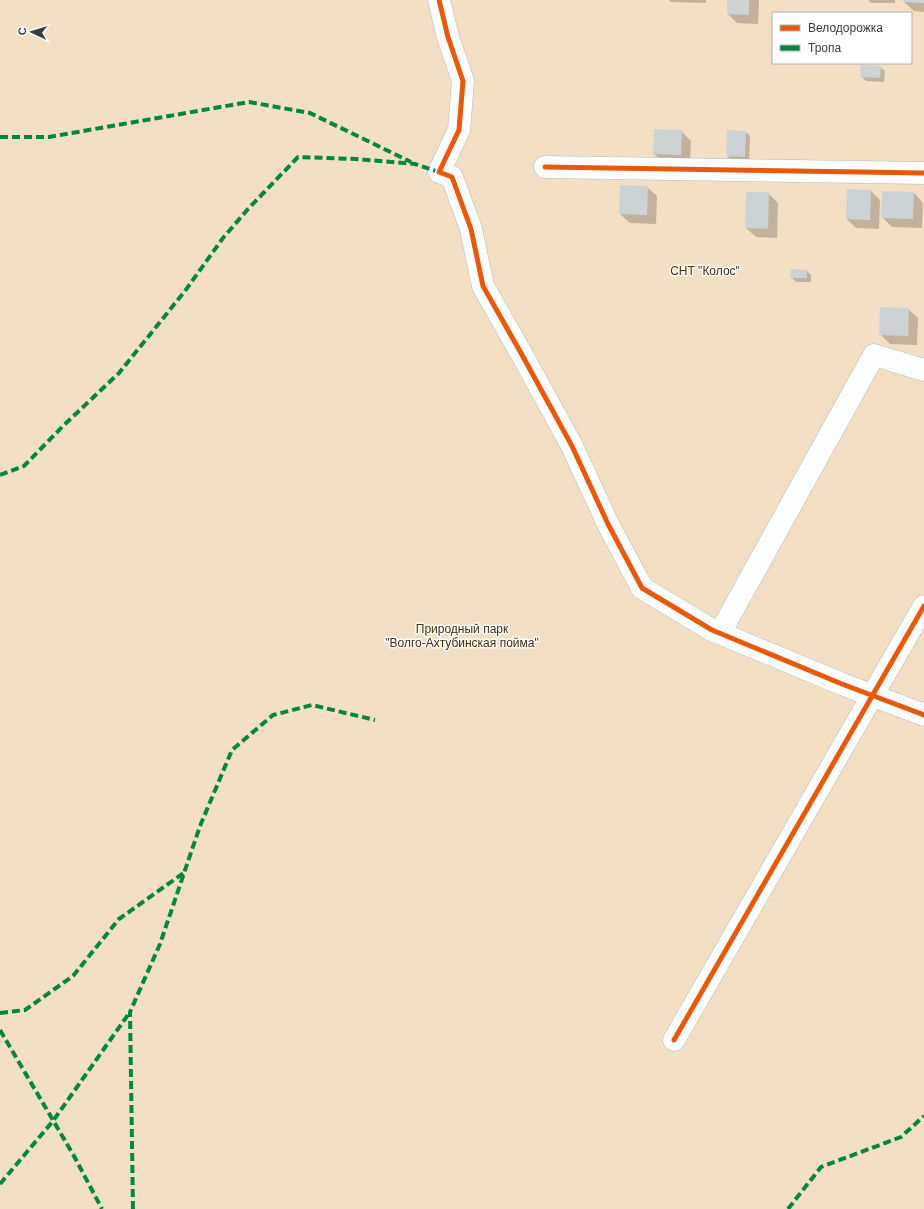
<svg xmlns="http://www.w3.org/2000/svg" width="924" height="1209" font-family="Helvetica,sans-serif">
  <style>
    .green { fill: #f3dfc3; fill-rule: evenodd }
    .shadow { fill: #0003 }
    .building { fill: #cdd3d5 }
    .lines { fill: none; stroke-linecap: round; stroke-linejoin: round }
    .street-casing { stroke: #b3b9bb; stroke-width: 23 }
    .street { stroke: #fcfdfe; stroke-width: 22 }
    .quiet { stroke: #00873e; stroke-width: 4; stroke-dasharray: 8 4; stroke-linecap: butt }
    .cycleway-casing { stroke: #fff; stroke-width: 8 }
    .cycleway { stroke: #e8590c; stroke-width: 5 }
    .labels { text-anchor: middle; stroke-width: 3; stroke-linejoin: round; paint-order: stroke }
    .park-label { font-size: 12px; fill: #432c07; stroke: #fff }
  </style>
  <rect width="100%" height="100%" fill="#ebf3f6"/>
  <path class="green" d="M0,0H924V1209H0ZM773,13H911V63H773Z"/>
  <g class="shadow">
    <polygon points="669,0 706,0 706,3 671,2"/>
    <polygon points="728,0 759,0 758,24 737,23 728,14"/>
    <polygon points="868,0 895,0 895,3 871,3"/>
    <polygon points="904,0 924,0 924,12 914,11 904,2"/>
    <polygon points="880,67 885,71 884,82 866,81 861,76"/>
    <polygon points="681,131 691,141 690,164 664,163 654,154"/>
    <polygon points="746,132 750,136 749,161 731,160 727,156"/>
    <polygon points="647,187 657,196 656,224 630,223 620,214"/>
    <polygon points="871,191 880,200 879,229 856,228 847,219"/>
    <polygon points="768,193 778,203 777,238 756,237 746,228"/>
    <polygon points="914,193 923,203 922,228 892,227 882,217"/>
    <polygon points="807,271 811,275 811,282 796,282 791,277"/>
    <polygon points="908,309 918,318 917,345 890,344 880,334"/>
  </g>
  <g class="building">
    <polygon points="727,0 749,0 749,15 727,14"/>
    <polygon points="903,0 924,0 924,3 903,2"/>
    <polygon points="861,65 881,66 880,78 860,77"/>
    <polygon points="654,129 682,130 681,155 653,154"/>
    <polygon points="727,130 746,131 745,157 726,156"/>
    <polygon points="620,185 648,186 647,215 619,214"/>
    <polygon points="847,189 871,190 870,220 846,219"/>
    <polygon points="882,191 914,192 913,219 881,218"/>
    <polygon points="746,192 769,192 768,229 745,228"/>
    <polygon points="791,269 807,270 807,278 790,278"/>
    <polygon points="880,307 909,308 908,336 879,335"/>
  </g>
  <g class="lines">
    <g class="street-casing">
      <g id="street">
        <polyline points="439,0 448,37 463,81 459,130 439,172 452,177 471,229 483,286 521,353 572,446 608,524 642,588 712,630 842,684 924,715"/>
        <polyline points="545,167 924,173"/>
        <polyline points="720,633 874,355 924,370"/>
        <polyline points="674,1040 924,606"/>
      </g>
    </g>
    <use href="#street" class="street"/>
    <g class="quiet">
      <polyline points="0,137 49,137 249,102 310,113 411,162"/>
      <polyline points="0,475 24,466 63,426 119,373 185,291 223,238 248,209 298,157 356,159 415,164 439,172"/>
      <polyline points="0,1013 25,1010 73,976 119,919 185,872"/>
      <polyline points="0,1030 74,1156 102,1209"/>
      <polyline points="0,1184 53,1121 130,1012"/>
      <polyline points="133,1209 130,1012 160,944 200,826 232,750 273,715 312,705 375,720"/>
      <polyline points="788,1209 821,1167 901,1137 924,1116"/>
    </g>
    <g class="cycleway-casing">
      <g id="cycleway">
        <polyline points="439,0 448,37 463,81 459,130 439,172 452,177 471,229 483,286 521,353 572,446 608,524 642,588 712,630 842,684 924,715"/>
        <polyline points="545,167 924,173"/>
        <polyline points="674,1040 924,606"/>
      </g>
    </g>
    <use href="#cycleway" class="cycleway"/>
  </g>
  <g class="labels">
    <g class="park-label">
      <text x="705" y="275">СНТ "Колос"</text>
      <text x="462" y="633">Природный парк<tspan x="462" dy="14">"Волго-Ахтубинская пойма"</tspan></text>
    </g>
  </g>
  <rect x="772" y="12" width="140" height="52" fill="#ffffff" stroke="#afb1b2"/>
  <rect x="780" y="25" width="20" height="6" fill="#e8590c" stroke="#afb1b2"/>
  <text x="808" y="32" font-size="12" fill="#373d3e">Велодорожка</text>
  <rect x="780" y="45" width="20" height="6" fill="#00873e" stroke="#afb1b2"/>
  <text x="808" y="52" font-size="12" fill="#373d3e">Тропа</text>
  <g transform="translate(32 32) rotate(274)" stroke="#ffffff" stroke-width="3" paint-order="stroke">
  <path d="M0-3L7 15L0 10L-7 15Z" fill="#373d3e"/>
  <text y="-6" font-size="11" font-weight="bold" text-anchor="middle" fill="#373d3e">С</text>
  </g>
</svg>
